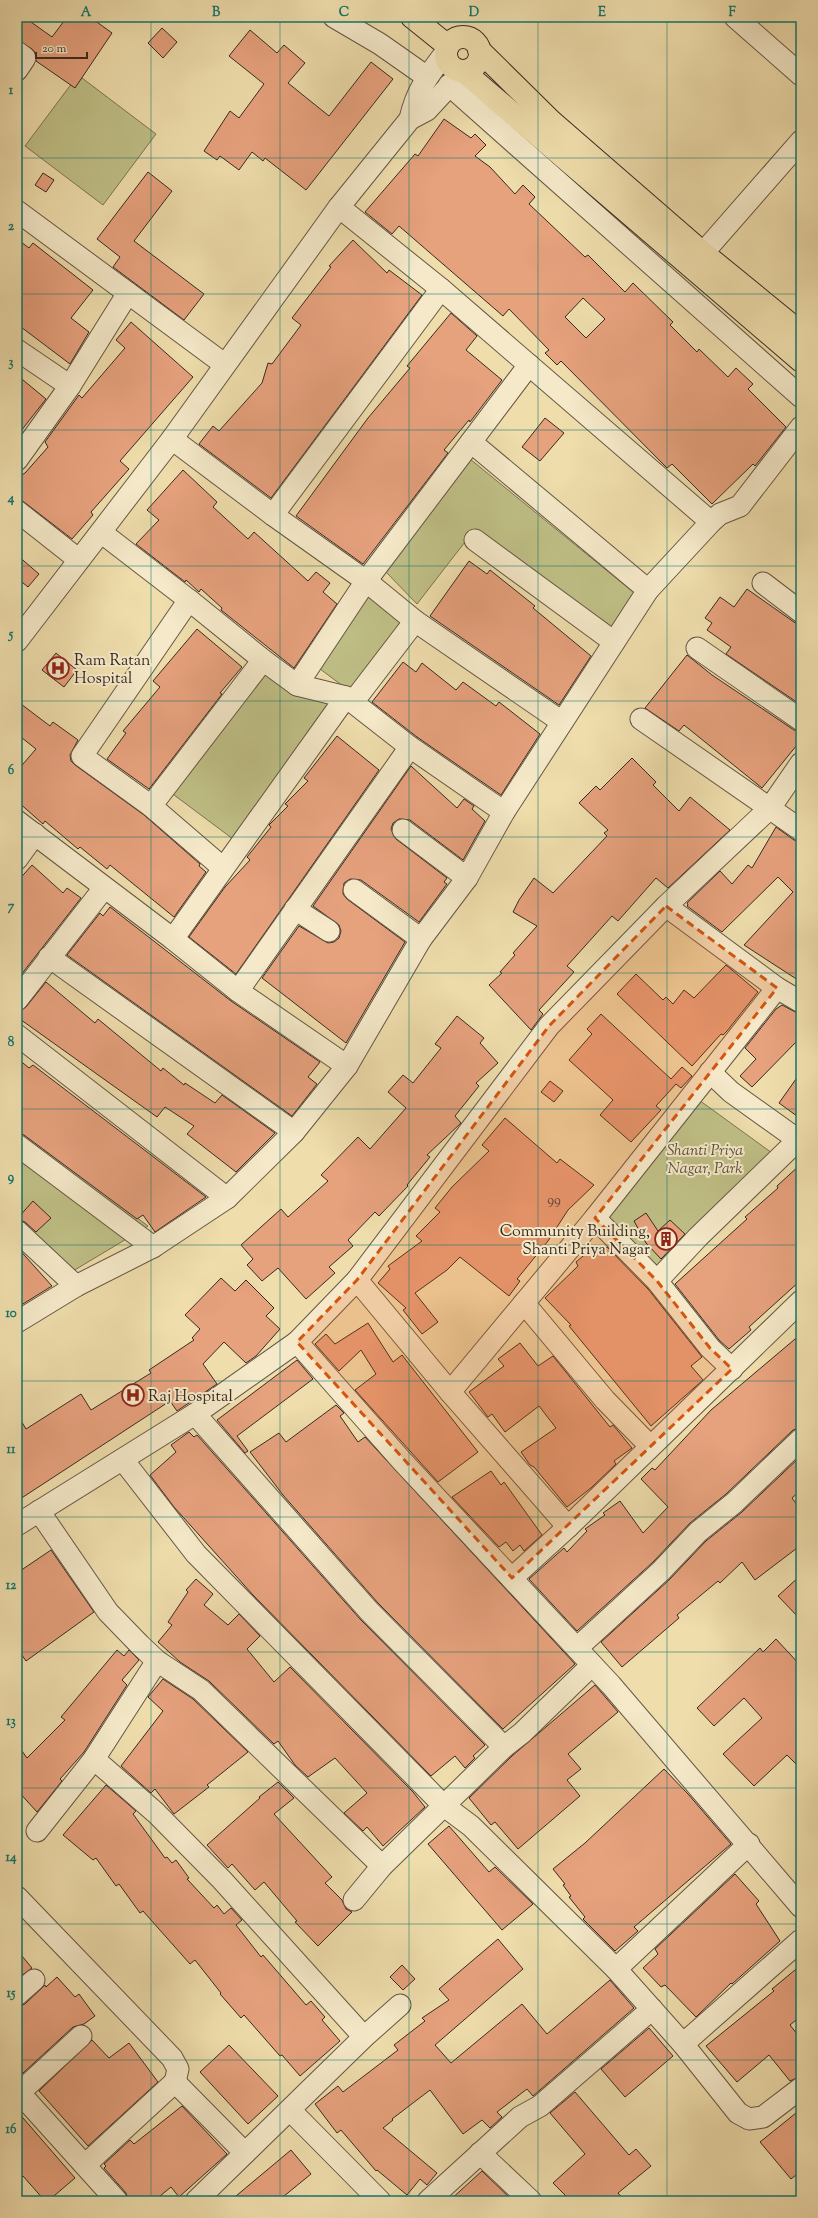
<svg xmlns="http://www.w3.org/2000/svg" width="818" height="2218" font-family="'Sorts Mill Goudy',serif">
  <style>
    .green { fill: #bfbf86; stroke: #7b7454 }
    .building { fill: #e6a17d; stroke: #372a23; fill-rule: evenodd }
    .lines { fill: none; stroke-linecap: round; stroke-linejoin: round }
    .minor-casing { stroke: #655745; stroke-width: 23 }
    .major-casing { stroke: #372a23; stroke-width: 24 }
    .minor { stroke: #f5e9c9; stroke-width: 21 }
    .major { stroke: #efddac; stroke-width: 22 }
    .marked { fill: #d6540e; fill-opacity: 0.2; stroke: #d6540e; stroke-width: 3; stroke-dasharray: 8 5; stroke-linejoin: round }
    .grid { fill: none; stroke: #0f766e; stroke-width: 1; stroke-opacity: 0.55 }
    .labels { text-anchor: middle; stroke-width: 4; stroke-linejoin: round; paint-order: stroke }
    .number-label { font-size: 14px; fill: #63483a }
    .poi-label { font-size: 16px; fill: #372a23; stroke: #f5e9c9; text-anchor: start }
    .park-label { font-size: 16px; font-style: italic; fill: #594f3c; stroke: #f5e9c9 }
    .neatline { fill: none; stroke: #0f766e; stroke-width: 1.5 }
    .grid-label { font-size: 13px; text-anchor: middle; font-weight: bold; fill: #0f766e }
  </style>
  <rect width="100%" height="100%" fill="#efddac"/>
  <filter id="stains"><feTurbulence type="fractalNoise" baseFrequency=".005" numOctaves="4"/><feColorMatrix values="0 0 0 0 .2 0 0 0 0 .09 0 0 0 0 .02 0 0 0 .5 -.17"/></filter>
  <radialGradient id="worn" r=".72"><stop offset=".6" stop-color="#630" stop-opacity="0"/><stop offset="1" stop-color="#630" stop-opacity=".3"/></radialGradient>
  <g class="green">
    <polygon points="78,75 156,134 103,205 25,146"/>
    <polygon points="470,459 638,596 613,631 475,529 417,604 384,570"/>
    <polygon points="374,583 409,616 351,692 316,666"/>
    <polygon points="262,651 333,705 233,839 162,786"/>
    <polygon points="699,1100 772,1153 643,1279 587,1225"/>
    <polygon points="17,1128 148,1226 73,1271 17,1218"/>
  </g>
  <g class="building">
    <polygon points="17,17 24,17 52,37 67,17 90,17 112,33 75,88 36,61 36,53 32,49 17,40"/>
    <polygon points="162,28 177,42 163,58 148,43"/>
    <polygon points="250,30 277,53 284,45 305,63 288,83 329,116 371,62 393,79 306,190 265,158 263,161 252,152 239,170 220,156 217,160 204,151 230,111 239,118 264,84 229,56"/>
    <path d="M444,119L471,138L475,134L486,145L475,156L490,167L515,194L523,185L535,197L529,204L585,257L588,255L625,292L633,283L673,322L670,325L697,352L699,349L728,377L736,368L753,384L748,389L786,427L755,466L753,464L712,504L672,464L667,468L561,361L557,365L545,353L549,350L509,309L503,316L399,226L392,234L365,212L415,154L418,156ZM583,298L605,319L586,338L565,317Z"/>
    <polygon points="148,172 172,191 134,241 204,294 184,320 113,267 120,257 97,239"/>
    <polygon points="43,173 54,180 46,192 35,185"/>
    <polygon points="17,239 29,248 33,243 93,290 71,318 89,332 70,364 17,324"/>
    <polygon points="353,240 387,273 389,270 422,295 271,498 199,444 213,426 219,431 262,383 268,363 272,364 301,325 292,318 331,267 329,266"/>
    <polygon points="451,313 477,336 466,350 502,380 470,422 469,420 444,450 448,453 363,564 296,516 368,418 410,368 407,366"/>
    <polygon points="131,322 193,377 120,461 129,469 91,512 93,515 72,539 24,502 17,499 17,478 25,473 48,447 45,442 79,395 82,398 125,348 116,340"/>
    <polygon points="17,375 46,399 17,436"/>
    <polygon points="545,418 564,433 540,461 522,447"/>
    <polygon points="183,470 217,502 213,507 248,539 254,532 308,581 316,572 330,583 323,592 337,604 294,668 221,610 222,608 201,589 199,592 186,580 185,582 136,544 159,520 147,510"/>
    <polygon points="17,555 39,574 28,587 17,578"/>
    <polygon points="469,561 487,574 490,570 535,606 533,608 591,656 559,705 430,616"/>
    <polygon points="747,589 801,627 801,705 726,654 731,647 707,630 712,623 705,618 720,597 734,607"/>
    <polygon points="197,629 242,667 220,693 222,694 149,789 107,759 126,733 123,731 160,687 153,681"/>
    <polygon points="56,653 77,670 64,687 42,670"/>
    <polygon points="687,655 712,675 794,730 801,732 801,740 762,788 684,725 679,731 645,708"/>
    <polygon points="403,662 416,672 422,663 456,690 463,682 496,706 499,702 540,734 501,795 417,737 372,702"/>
    <polygon points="17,701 50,726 53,722 78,740 70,755 71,761 75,765 144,815 200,864 199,866 206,872 174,917 110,865 107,869 80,847 78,849 45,821 43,824 17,801 17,771 36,749 17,734"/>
    <polygon points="337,736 379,770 236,974 189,937 225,887 250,860 247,857 271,827 269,825 288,806 285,804 308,781 304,778"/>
    <polygon points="632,758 656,782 653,785 679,811 690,797 730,830 668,888 656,878 618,921 612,916 567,966 574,972 539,1010 543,1014 531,1030 489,985 502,973 500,972 515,955 513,953 537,926 513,912 519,900 534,878 553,893 607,836 604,833 608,830 579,803 596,786 600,790"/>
    <polygon points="411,766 457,808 464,799 474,806 472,809 485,821 463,860 410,820 399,819 393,823 391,829 396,839 447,878 444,882 447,884 419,922 361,880 350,879 344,883 343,894 347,899 405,942 346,1043 262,978 299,926 328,943 334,942 339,938 341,931 339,925 313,906"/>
    <polygon points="776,827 794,840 801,842 801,982 744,945 793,892 778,877 722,932 687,906 688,905 687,903 720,871 732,884 748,865 752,868"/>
    <polygon points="32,865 63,893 67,888 81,898 17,980 17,882"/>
    <polygon points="110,907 231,1001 320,1062 308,1077 317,1084 292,1116 67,955 100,913 103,916"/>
    <polygon points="726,965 758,992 727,1031 723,1035 721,1034 692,1066 617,994 636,974 663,1000 666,997 673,1004 684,990 694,998"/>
    <polygon points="46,982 95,1023 98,1019 161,1071 163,1068 184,1085 185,1083 215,1103 222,1095 275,1133 236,1172 187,1134 194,1126 165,1107 157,1117 17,1017 17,1012 26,1007"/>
    <polygon points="782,1005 801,1015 801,1037 752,1087 740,1076 756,1059 745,1048 776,1009"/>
    <polygon points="601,1014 671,1079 682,1067 692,1076 681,1088 676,1084 656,1106 661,1110 631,1142 600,1115 613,1100 569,1060 592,1034 587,1029"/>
    <polygon points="457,1016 484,1038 480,1043 498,1063 476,1083 479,1086 455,1116 461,1123 427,1155 430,1157 407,1185 408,1186 379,1216 375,1212 348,1240 353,1246 329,1267 335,1273 306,1299 278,1268 262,1281 247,1265 253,1259 241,1245 281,1209 288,1217 328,1181 321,1175 358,1137 370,1149 406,1108 388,1092 403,1075 413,1083 441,1048 435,1044"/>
    <polygon points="17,1058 29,1068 33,1065 206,1197 155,1232 143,1215 137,1219 24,1135 17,1133"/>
    <polygon points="801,1072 801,1119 779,1103"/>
    <polygon points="550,1081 563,1091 554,1102 541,1092"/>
    <polygon points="505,1118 557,1163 560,1159 594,1185 568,1210 548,1241 517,1279 520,1281 509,1296 460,1257 447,1270 415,1293 438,1322 422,1334 403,1310 406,1308 378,1283 390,1269 388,1266 422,1241 416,1236 440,1212 435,1208 452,1187 489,1151 482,1145"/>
    <polygon points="801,1164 801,1280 749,1327 751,1330 729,1349 719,1340 675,1284 747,1219 745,1217 778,1188 777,1186"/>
    <polygon points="33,1201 51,1218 36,1232 25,1222 17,1219"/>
    <polygon points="646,1213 658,1231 670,1220 685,1234 661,1259 646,1243 634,1221"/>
    <polygon points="596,1245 601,1252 607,1247 648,1289 702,1357 691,1366 703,1380 651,1426 569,1326 571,1325 545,1298 578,1266 576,1262"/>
    <polygon points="17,1247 52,1286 18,1307 17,1306"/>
    <polygon points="221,1278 235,1291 246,1280 274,1308 266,1316 280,1329 256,1356 246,1363 224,1342 203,1364 217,1384 177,1411 170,1401 17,1501 17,1414 26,1429 81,1394 91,1410 151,1373 149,1370 194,1340 192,1338 200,1329 185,1315"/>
    <polygon points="368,1323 393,1362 402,1355 478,1452 438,1482 355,1390 376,1374 361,1350 339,1371 315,1344 326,1334 335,1344"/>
    <polygon points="801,1334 801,1427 793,1430 726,1494 690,1523 653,1562 577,1631 529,1579 564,1548 567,1552 587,1531 585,1529 605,1515 603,1513 620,1501 643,1533 668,1507 641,1479 652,1468 655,1470 711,1410"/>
    <polygon points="520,1343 538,1366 553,1356 610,1427 613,1425 632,1448 614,1461 616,1464 592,1487 567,1507 534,1467 530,1465 521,1452 556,1428 539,1406 505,1432 492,1414 488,1417 469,1392 504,1366 498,1359"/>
    <polygon points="297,1360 313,1379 237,1436 248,1451 245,1453 217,1420"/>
    <polygon points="336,1405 344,1413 340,1416 358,1442 365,1437 575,1664 503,1729 378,1603 283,1495 250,1452 279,1433 286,1442"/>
    <polygon points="189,1432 194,1437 197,1435 360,1619 485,1745 473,1756 475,1758 465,1768 455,1756 431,1776 253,1595 174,1507 150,1475 176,1452 171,1445"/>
    <polygon points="801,1456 801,1490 792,1498 801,1510 801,1545 755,1580 742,1562 720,1583 718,1581 677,1615 679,1618 622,1667 601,1642 669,1580 706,1541 742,1512"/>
    <polygon points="491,1471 501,1485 504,1482 542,1535 524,1551 520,1545 513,1551 506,1542 499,1547 452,1497"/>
    <polygon points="51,1550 94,1612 26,1661 17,1648 17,1573"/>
    <polygon points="801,1575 801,1620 778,1596"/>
    <polygon points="196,1579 213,1594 204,1605 228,1625 239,1614 260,1636 247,1649 274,1682 290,1667 413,1792 425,1807 383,1846 367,1827 363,1831 344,1813 367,1793 335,1758 308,1777 295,1765 278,1741 274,1744 209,1681 180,1662 158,1642 172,1625 168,1622 188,1592 186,1590"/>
    <polygon points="776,1639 801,1666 801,1769 787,1755 754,1786 723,1754 762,1718 744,1698 714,1726 697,1708 760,1648 763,1652"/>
    <polygon points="117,1650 124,1656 129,1650 139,1660 122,1680 127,1685 84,1752 60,1779 62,1781 37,1812 17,1790 17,1744 27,1758 65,1720 61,1717"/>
    <polygon points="163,1679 193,1699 248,1752 207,1785 209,1787 174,1814 155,1789 151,1793 121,1766 163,1711 148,1697"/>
    <polygon points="595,1685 618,1712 568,1754 581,1769 567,1780 580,1796 518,1849 495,1822 491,1825 469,1798 512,1756"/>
    <polygon points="664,1769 688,1794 731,1844 634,1927 638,1931 615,1951 583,1919 585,1917 569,1897 571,1896 563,1885 565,1884 553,1869 585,1843"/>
    <polygon points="278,1782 294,1798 274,1814 332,1877 325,1883 342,1900 346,1909 352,1912 318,1946 295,1922 297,1921 264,1882 255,1890 232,1864 228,1868 207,1845 260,1798 259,1797"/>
    <polygon points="106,1785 136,1811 133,1814 165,1858 167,1857 172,1863 176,1860 189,1878 187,1879 214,1908 217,1905 224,1914 231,1908 242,1920 236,1925 261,1957 263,1955 306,2005 311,2001 325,2017 322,2020 340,2041 300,2076 282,2055 280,2056 244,2015 241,2018 220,1994 221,1993 195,1960 190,1964 143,1911 140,1913 119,1884 116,1886 96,1858 93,1860 63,1835"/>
    <polygon points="449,1826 489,1872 495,1867 533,1904 502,1930 428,1844"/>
    <polygon points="735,1874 759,1901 756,1904 780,1941 732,1984 731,1983 696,2017 665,1985 661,1987 643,1968 658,1954 655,1949"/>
    <polygon points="498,1939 523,1969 435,2045 451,2063 522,2004 547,2034 610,1980 634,2008 533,2096 527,2089 497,2112 502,2117 490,2128 482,2120 463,2134 430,2090 392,2119 393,2120 383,2128 437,2173 427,2185 420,2179 407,2195 377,2170 376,2171 341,2130 337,2133 315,2104 338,2086 343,2092 398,2050 394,2045 425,2021 422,2018 449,2000 439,1989"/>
    <polygon points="17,1950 32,1968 17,1979"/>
    <polygon points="402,1965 415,1979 403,1990 390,1977"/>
    <polygon points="801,1965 801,2016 790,2025 801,2039 801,2076 790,2081 769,2055 737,2082 706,2046 774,1991 772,1989"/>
    <polygon points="57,1977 75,1997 79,1994 95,2016 84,2024 73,2027 23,2073 17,2067 17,2007 25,2004 45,1985 46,1987"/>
    <polygon points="649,2028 673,2056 625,2097 601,2069"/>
    <polygon points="92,2040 109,2058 129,2043 158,2082 88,2146 39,2091"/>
    <polygon points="229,2045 278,2096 248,2124 200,2072"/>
    <polygon points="575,2092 629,2155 636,2149 651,2166 618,2193 625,2201 571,2201 553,2183 585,2154 550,2113"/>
    <polygon points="182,2106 227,2154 179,2197 171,2187 154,2201 129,2201 126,2193 104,2168 106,2166 104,2164 130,2140 134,2144"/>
    <polygon points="801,2109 801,2171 791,2179 760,2142"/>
    <polygon points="17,2111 75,2178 48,2201 45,2201 23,2176 17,2181"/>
    <polygon points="291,2150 311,2174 278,2201 230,2201"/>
    <polygon points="482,2171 513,2201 449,2201"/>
  </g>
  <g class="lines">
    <g class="minor-casing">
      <g id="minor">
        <polyline points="334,17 380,44 427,77"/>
        <polyline points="735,17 801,75"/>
        <polyline points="17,52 25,58 17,70"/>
        <polyline points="449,85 801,397"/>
        <path d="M410,119C416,91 429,74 446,52"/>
        <polyline points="339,207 441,289 711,522"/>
        <polyline points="17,211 224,364"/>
        <polyline points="703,253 801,141"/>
        <polyline points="17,350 70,386"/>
        <polyline points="172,439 273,515 366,581 415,621 562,722"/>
        <polyline points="471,442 648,590"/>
        <polyline points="17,460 70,386 128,293"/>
        <polyline points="17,511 79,560"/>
        <polyline points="273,515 441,289"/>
        <polyline points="102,533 189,600 263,660 297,685 346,697 410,747 504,812"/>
        <polyline points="475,540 614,642"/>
        <polyline points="763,583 801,612"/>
        <polyline points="189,600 82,756 151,806 223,868"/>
        <polyline points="17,641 172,439 339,207 410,119 427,110 463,71"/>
        <polyline points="697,648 801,720"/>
        <polyline points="297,685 366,581 529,365"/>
        <polyline points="353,702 415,621"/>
        <polyline points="641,719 801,830"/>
        <polyline points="151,806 263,660"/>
        <polyline points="17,821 173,939 238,991 347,1066"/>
        <polyline points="403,830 467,878"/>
        <polyline points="17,859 35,834"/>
        <polyline points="354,890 421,939"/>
        <polyline points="666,906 770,808 801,763"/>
        <polyline points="295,909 329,931"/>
        <polyline points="173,939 346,697"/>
        <polyline points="49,957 294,1132"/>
        <polyline points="238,991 410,747"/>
        <polyline points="17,1000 104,888"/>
        <polyline points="17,1035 227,1198"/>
        <polyline points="710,1072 731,1092 801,1142"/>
        <polyline points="17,1145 153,1247"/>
        <polyline points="595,1218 657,1281 710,1348 732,1369"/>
        <polyline points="17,1231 76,1286"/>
        <polyline points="357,1280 297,1342 402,1461 611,1685 801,1907"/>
        <polyline points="657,1281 698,1237 798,1140"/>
        <polyline points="524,1303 605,1400 650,1446"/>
        <polyline points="17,1322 76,1286 153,1247 227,1198 294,1132 347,1066 421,939 467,878 504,812 648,590 711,522 720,514 740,506 801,427"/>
        <polyline points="450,1392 357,1280 549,1026 666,906 777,988"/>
        <polyline points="195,1414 369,1611 504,1747 522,1733 592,1665"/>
        <polyline points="123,1460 196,1554 443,1805 471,1826 616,1969 683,2044 738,2113 749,2119 763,2117 801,2088"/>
        <polyline points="39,1511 108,1612 140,1645 157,1661 201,1690 382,1866"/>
        <polyline points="17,1525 195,1414 297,1342"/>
        <polyline points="568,1527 450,1392 595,1218 777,988 801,1002"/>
        <polyline points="512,1578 568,1527 801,1301"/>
        <polyline points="577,1648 661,1571 698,1532 734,1503 801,1439"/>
        <polyline points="94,1759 156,1813 222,1880 364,2037"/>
        <polyline points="37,1831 94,1759 157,1661"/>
        <polyline points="17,1897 172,2058 178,2069 175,2082"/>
        <polyline points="354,1900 382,1866 504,1747"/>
        <polyline points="616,1969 749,1844"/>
        <polyline points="17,1995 34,1980"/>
        <polyline points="683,2044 801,1940"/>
        <polyline points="17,2090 117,2201"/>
        <polyline points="19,2093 81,2036"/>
        <polyline points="290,2110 380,2201"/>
        <polyline points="480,2153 531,2201"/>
        <polyline points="85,2165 175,2082 245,2153"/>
        <polyline points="196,2201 364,2037 400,2005"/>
        <polyline points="428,2201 520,2117 540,2106 652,2009"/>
      </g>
    </g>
    <g class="major-casing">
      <g id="major">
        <polyline points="412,17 448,46"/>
        <circle cx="463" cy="54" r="17"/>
        <polyline points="479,50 551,121 703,253 801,333"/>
        <polyline points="463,71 801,361"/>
      </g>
    </g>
    <use href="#minor" class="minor"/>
    <use href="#major" class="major"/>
  </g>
  <path class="marked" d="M666,906L777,988L595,1218L657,1281L710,1348L732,1369L512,1578L297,1342L357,1280L549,1026Z"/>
  <path class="grid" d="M151,17V2201M280,17V2201M409,17V2201M538,17V2201M667,17V2201M17,158H801M17,294H801M17,430H801M17,566H801M17,701H801M17,837H801M17,973H801M17,1109H801M17,1245H801M17,1381H801M17,1517H801M17,1652H801M17,1788H801M17,1924H801M17,2060H801"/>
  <defs>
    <g id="hospital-ring" transform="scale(1.15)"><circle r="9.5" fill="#f5e9c9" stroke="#8f2418" stroke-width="1.5"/><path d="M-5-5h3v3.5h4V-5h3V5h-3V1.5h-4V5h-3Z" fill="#8f2418"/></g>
    <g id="building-ring" transform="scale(1.15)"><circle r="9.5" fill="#f5e9c9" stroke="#8f2418" stroke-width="1.5"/><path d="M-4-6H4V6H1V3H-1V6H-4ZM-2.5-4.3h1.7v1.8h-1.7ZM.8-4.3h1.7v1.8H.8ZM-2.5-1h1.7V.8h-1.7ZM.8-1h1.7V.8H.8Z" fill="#8f2418"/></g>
  </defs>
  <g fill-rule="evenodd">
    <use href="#hospital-ring" x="58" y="668"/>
    <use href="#building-ring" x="666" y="1239"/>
    <use href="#hospital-ring" x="133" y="1395"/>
  </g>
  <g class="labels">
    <g class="number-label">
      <text x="554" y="1204">99</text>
    </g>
    <g class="poi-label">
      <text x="74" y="665">Ram Ratan<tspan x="74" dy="18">Hospital</tspan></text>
      <text x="650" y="1236" text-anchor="end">Community Building,<tspan x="650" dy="18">Shanti Priya Nagar</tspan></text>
      <text x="148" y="1401">Raj Hospital</text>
    </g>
    <g class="park-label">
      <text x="705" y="1155">Shanti Priya<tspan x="705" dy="18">Nagar, Park</tspan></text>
    </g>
  </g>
  <rect width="818" height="2218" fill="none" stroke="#efddac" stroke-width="44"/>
  <path d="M36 52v6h51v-6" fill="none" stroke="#372a23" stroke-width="2"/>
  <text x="42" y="52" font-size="12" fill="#372a23" stroke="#f5e9c9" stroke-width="3" paint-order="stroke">20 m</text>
  <rect x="22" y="22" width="774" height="2174" class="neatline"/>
  <g class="grid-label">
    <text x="86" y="16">A</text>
    <text x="216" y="16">B</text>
    <text x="344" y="16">C</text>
    <text x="474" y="16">D</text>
    <text x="602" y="16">E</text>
    <text x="732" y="16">F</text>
    <text x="11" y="94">1</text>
    <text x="11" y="230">2</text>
    <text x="11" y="366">3</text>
    <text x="11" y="502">4</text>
    <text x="11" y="638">5</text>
    <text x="11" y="774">6</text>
    <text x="11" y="910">7</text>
    <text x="11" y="1046">8</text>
    <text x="11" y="1181">9</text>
    <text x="11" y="1317">10</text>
    <text x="11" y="1453">11</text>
    <text x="11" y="1589">12</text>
    <text x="11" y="1725">13</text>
    <text x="11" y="1861">14</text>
    <text x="11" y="1997">15</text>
    <text x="11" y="2133">16</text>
  </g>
  <rect width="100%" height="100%" filter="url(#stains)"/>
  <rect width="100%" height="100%" fill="url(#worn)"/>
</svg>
